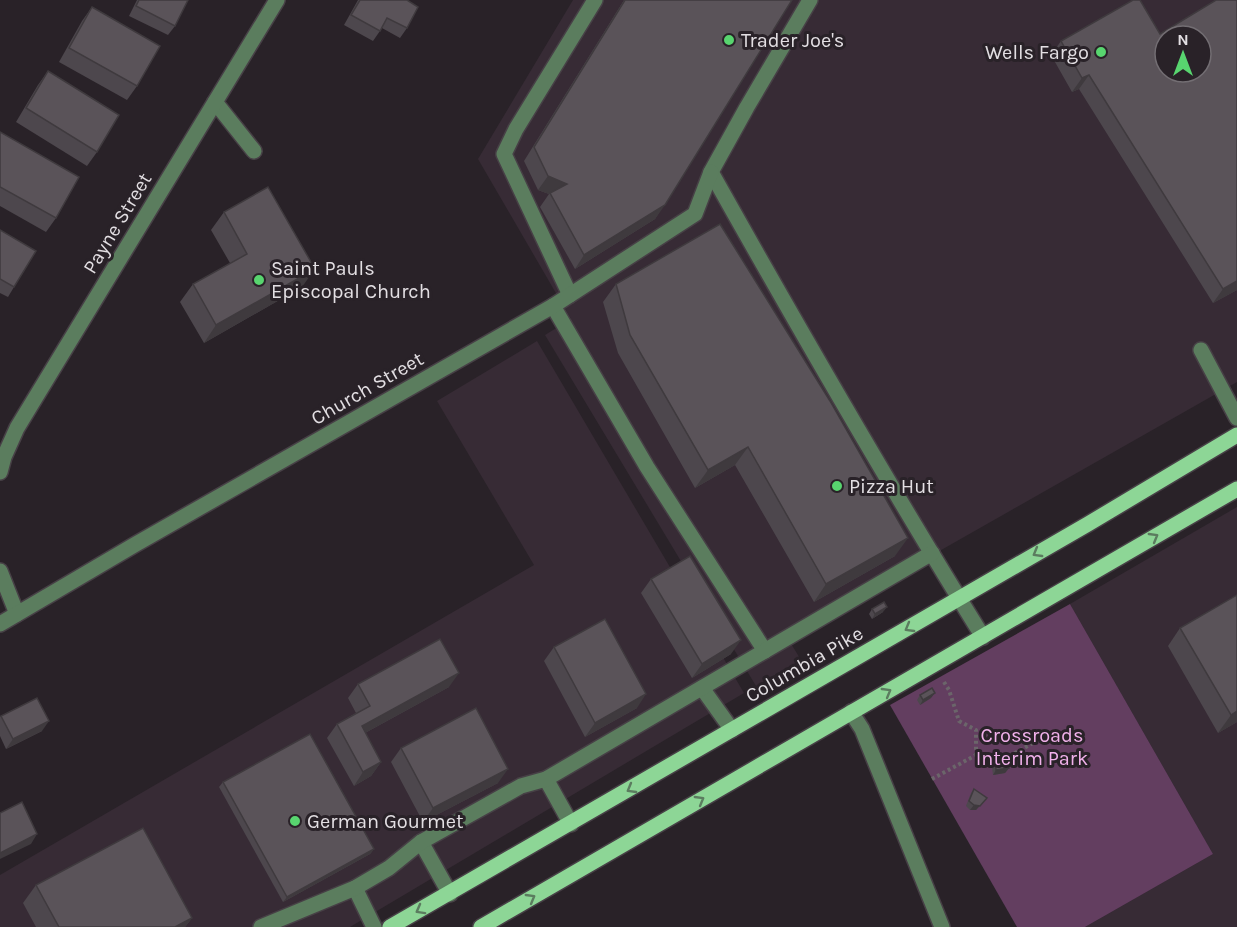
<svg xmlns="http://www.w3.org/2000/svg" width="1237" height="927" font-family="Karla,sans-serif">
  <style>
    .built { fill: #372b35; fill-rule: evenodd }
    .green { fill: #633e60 }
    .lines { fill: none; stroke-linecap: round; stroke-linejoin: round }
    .minor-casing { stroke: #474046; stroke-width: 18 }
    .major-casing { stroke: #474046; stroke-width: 18 }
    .path { stroke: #6b656a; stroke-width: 4; stroke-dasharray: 3 3; stroke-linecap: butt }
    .minor { stroke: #5b7d5e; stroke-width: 15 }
    .major { stroke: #8dd696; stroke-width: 15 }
    .wall { fill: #4d474d }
    .shaded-wall { fill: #3f3a3e }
    .building { fill: #5a5359; stroke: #3f3a3e; stroke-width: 1.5; fill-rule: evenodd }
    .oneway { stroke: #5b7c5f }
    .poi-dot { fill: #58d56f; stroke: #292228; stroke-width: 2 }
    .labels { text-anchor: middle; stroke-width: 6; stroke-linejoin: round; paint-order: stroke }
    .poi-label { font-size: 20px; fill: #e3dfe3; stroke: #292228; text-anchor: start }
    .street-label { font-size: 20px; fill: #e3dfe3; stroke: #292228 }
    .park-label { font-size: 20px; fill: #f1b1eb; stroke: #292228 }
  </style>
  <rect width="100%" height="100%" fill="#292228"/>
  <g class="built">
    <path d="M573,0H1237V382L913,566L790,642L801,660L756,686L545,335L571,319L478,159ZM1165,36H1201V72H1165Z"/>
    <polygon points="537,341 744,693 350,927 0,927 0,875 534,565 437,401"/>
    <polygon points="1237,507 1237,927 1085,927 1213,854 1070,604"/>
  </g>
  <polygon class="green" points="1070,604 1213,854 1085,927 1017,927 890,705"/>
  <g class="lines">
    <g class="minor-casing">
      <g id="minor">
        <path d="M810,0L747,107L711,172C799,329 888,484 983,637"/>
        <polyline points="215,102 254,151"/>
        <polyline points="570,295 504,154 516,129 595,0"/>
        <polyline points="553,306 647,467 765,651"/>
        <polyline points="1201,350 1237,418"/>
        <polyline points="0,472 4,457 17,428 277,0"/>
        <polyline points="0,571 17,614"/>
        <polyline points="0,624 136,544 553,306 695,214 711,172"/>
        <polyline points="702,688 732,730"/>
        <polyline points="851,712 862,729 942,927"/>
        <polyline points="546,779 571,824"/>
        <polyline points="421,842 450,894"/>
        <polyline points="355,888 374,927"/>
        <polyline points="261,927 355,888 389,868 421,842 521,786 546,779 932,553"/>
      </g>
    </g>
    <g class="major-casing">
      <g id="major">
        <polyline points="390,927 1088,524 1237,435"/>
        <polyline points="481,927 1237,489"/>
      </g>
    </g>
    <g class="path">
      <polyline points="944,682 949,690 959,721 976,730 976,755"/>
      <polyline points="976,755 994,764"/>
      <polyline points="1004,759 1044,737"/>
      <polyline points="932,779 976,755"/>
    </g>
    <use href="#minor" class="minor"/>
    <use href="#major" class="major"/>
  </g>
  <g class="wall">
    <polygon points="137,0 188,0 175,26 168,35 129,16"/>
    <polygon points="358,0 407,0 407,28 400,38 382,28 373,41 344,25"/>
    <polygon points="624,0 792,0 655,219 575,269 540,207 549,194 538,190 524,161"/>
    <polygon points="92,7 137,86 127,100 59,62 82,21"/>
    <polygon points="1160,34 1237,290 1213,303 1079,89 1072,92 1051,55 1061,41"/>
    <polygon points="48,71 97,152 87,166 16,122 38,85"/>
    <polygon points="0,132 56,218 46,232 0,206"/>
    <polygon points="224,212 302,287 204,343 180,302 193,284 230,263 211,230"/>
    <polygon points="0,230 14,287 8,297 0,293"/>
    <polygon points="616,284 895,556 814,602 735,465 695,488 618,353 603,302"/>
    <polygon points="651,579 731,654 692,678 641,593"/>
    <polygon points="872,609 883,612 872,619 869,614"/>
    <polygon points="1180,628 1237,722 1218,733 1168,646"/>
    <polygon points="554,647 637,708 585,737 544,661"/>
    <polygon points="358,684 449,687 365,733 381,762 371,776 354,786 327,738 337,724 356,713 348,698"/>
    <polygon points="920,695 931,698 920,705 917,700"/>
    <polygon points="1,716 42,731 6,749 0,736 0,717"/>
    <polygon points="401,748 498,783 423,822 391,762"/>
    <polygon points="995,755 1009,768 1005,773 993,775 991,760"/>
    <polygon points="223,782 374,849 370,854 283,902 219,787"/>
    <polygon points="974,789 987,798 976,810 970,810 966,806 971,793"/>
    <polygon points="36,885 192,918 185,927 36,927 23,903"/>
  </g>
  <g class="shaded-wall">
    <polygon points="1089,75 1079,89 1072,92 1082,78"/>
    <polygon points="548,176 567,184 549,194 538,190"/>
    <polygon points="665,205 655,219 575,269 584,255"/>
    <polygon points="315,269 302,287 204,343 216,325"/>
    <polygon points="1237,281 1237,290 1213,303 1223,289"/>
    <polygon points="748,447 735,465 695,488 708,470"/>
    <polygon points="908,538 895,556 814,602 826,584"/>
    <polygon points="887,607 883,612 872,619 875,614"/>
    <polygon points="741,640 731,654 692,678 702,664"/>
    <polygon points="459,673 449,687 352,740 362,726"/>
    <polygon points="935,693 931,698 920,705 923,700"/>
    <polygon points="646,694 637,708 585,737 595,723"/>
    <polygon points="1237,711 1237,722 1218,733 1231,715"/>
    <polygon points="49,721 42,731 6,749 13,739"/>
    <polygon points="381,762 371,776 354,786 363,772"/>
    <polygon points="1009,768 1005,773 993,775 996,770"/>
    <polygon points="508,769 498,783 423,822 433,808"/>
    <polygon points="987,798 976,810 970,810 974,805"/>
    <polygon points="37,834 31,844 0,859 0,853"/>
    <polygon points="374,849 370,854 283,902 287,897"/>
    <polygon points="192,918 185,927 175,927"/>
  </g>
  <g class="building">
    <polygon points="139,0 188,0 175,26 136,6"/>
    <polygon points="360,0 407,0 418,7 407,28 387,18 380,31 351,15"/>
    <polygon points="625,0 792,0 665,205 584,255 550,193 567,184 548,176 534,147"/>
    <path d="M1133,0H1140L1160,34L1216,0H1237V281L1223,289L1089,75L1082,78L1061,41ZM1165,36H1201V72H1165Z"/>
    <polygon points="92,7 160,46 137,86 69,48"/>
    <polygon points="48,71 119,115 97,152 26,108"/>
    <polygon points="0,132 79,177 56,218 0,187"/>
    <polygon points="268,187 315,269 216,325 193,284 247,254 224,212"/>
    <polygon points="720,224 830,401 908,538 826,584 748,447 708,470 630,335 616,284"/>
    <polygon points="0,230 36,251 14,287 0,279"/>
    <polygon points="690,556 741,640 702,664 651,579"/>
    <polygon points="1237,595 1237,711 1231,715 1180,628"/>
    <polygon points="884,602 887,607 875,614 872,609"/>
    <polygon points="605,619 646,694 595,723 554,647"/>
    <polygon points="440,639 459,673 362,726 381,762 363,772 337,724 370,706 358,684"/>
    <polygon points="932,688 935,693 923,700 920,695"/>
    <polygon points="37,698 49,721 13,739 1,716"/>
    <polygon points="476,708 508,769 433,808 401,748"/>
    <polygon points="310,734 374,849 287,897 223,782"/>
    <polygon points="995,755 1008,756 1009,768 996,770"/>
    <polygon points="974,789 987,798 980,806 974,805 969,801"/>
    <polygon points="22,802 37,834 0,853 0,813"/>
    <polygon points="143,828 192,918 175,927 59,927 36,885"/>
  </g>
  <defs><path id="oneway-chevron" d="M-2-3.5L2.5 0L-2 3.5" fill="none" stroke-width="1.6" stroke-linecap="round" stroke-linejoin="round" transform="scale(1.5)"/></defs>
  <g class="oneway">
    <use href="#oneway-chevron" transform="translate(1154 537) rotate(-30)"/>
    <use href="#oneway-chevron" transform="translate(1037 553) rotate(150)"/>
    <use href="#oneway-chevron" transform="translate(909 628) rotate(150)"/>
    <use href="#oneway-chevron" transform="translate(887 692) rotate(-30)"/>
    <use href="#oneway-chevron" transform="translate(631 789) rotate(150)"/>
    <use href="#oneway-chevron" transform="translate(700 800) rotate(-30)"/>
    <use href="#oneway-chevron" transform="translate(531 898) rotate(-30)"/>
    <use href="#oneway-chevron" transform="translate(420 910) rotate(151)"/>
  </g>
  <g class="poi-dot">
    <circle cx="729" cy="40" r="6"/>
    <circle cx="1101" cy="52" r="6"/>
    <circle cx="259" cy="280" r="6"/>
    <circle cx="837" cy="486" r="6"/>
    <circle cx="295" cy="821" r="6"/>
  </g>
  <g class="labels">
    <g class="poi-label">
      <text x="741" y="47">Trader Joe's</text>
      <text x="1089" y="59" text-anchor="end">Wells Fargo</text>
      <text x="271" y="275">Saint Pauls<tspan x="271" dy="23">Episcopal Church</tspan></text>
      <text x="849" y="493">Pizza Hut</text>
      <text x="307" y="828">German Gourmet</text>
    </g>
    <g class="street-label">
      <text transform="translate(117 223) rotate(-59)" y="7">Payne Street</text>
      <text transform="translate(367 388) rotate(-30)" y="7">Church Street</text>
      <text transform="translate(804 664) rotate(-30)" y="7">Columbia Pike</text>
    </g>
    <g class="park-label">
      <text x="1032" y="742">Crossroads<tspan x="1032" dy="23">Interim Park</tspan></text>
    </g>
  </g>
  <g transform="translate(1183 54)"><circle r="28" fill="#292228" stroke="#736e73" stroke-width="1.5"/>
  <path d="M0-4.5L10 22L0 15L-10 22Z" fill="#58d56f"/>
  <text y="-9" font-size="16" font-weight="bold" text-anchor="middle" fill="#e3dfe3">N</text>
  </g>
</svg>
